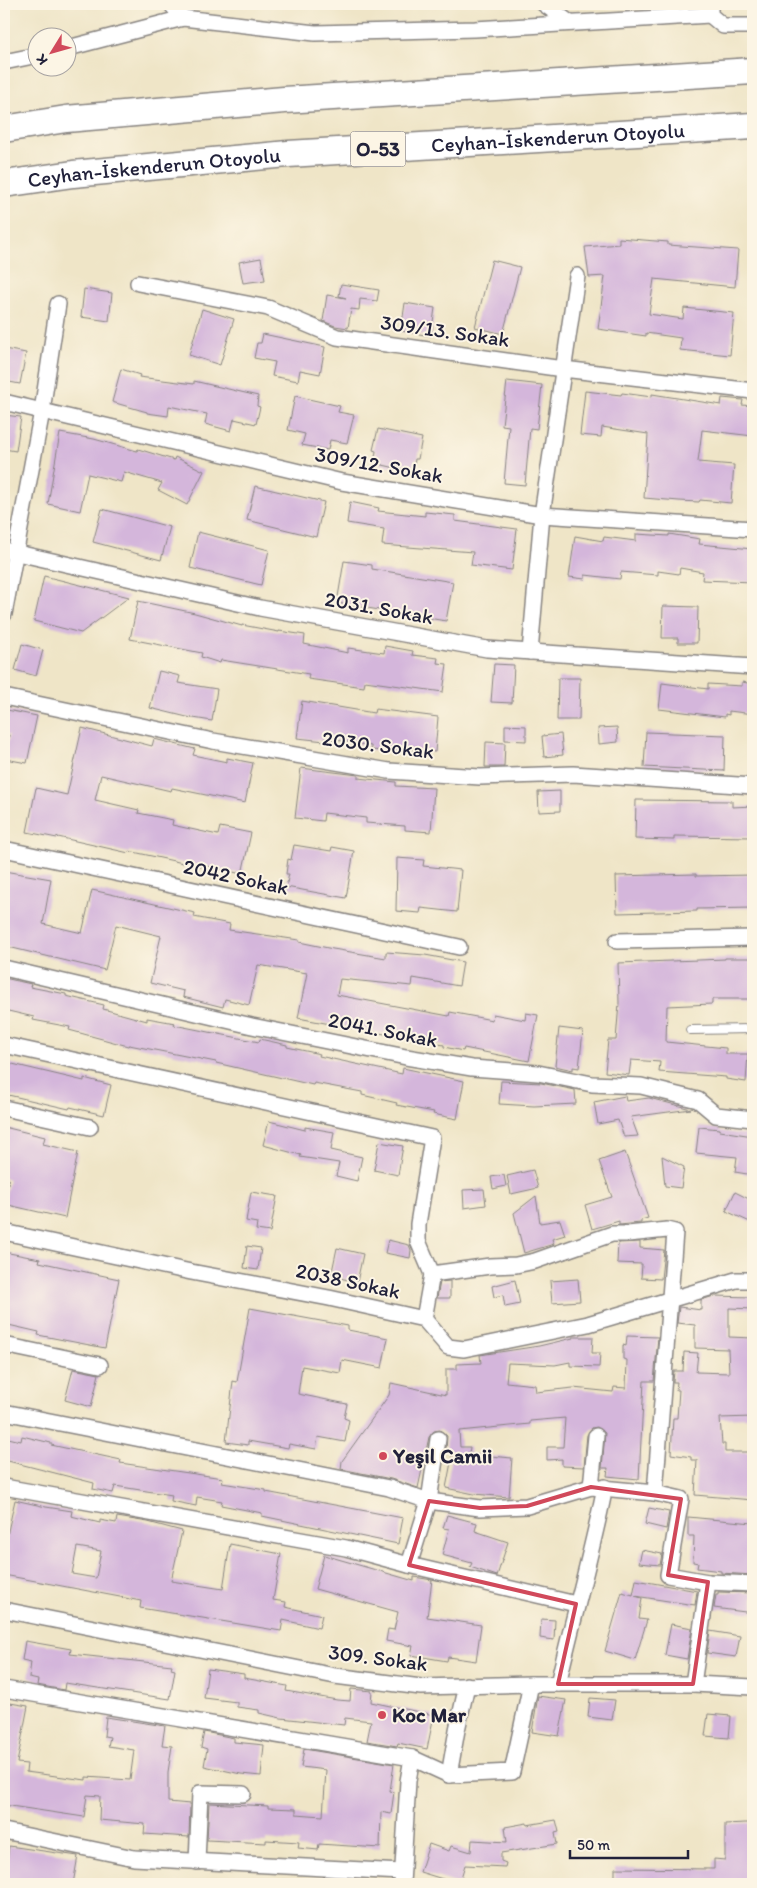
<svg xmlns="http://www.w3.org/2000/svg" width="757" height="1888" font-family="Itim,sans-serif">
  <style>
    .building { fill: #d4b6db; fill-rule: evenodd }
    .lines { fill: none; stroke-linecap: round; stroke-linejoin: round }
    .lane-casing { stroke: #888481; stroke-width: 10 }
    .street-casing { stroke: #888481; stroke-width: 18 }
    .highway-casing { stroke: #888481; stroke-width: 29 }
    .lane { stroke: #fff; stroke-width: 8 }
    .street { stroke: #fff; stroke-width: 15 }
    .highway { stroke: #fff; stroke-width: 26 }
    .marked { fill: none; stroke: #d1495b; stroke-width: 4; stroke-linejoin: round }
    .poi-dot { fill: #d1495b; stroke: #fcf5e5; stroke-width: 2 }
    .labels { text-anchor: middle; stroke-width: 4; stroke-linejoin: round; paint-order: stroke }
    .shield { fill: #fcf5e5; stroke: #63616e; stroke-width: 1 }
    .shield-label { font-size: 20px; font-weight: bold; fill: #22223b }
    .street-label { font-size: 21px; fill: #22223b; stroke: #fcf5e5 }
    .poi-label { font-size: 21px; font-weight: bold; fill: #22223b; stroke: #fcf5e5; text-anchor: start }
  </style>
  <rect width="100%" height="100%" fill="#fcf5e5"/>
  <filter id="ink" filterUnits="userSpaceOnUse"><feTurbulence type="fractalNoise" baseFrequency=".02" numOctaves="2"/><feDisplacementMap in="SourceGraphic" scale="10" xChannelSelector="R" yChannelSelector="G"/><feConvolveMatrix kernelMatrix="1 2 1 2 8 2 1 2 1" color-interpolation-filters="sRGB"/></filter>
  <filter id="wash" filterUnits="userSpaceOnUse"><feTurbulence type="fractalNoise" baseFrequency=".0096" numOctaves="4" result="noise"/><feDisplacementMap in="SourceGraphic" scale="20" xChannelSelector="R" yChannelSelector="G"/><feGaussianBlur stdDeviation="1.12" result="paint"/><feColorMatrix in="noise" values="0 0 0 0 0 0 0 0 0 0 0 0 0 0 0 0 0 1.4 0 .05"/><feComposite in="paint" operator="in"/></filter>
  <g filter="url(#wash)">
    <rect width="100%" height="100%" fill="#efe5c7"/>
    <g id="blocks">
      <g class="building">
        <polygon points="619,238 668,242 668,245 738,250 735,287 654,279 649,314 683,319 684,308 734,313 730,355 680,350 681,338 646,333 646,336 598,329 605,276 589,277 585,247 619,244"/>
        <polygon points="261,258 265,280 243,283 239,262"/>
        <polygon points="492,260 520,267 503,334 475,327"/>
        <polygon points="341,284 379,290 377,301 360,299 359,310 351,309 348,328 335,326 323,321 327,295 346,298 339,296"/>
        <polygon points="84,289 112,293 109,321 81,317"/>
        <polygon points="405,303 435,308 431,336 401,331"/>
        <polygon points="202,309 234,319 220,365 189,355"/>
        <polygon points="263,334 325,347 320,374 300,370 298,381 272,376 275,362 254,358 257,343 261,343"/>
        <polygon points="4,349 26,353 20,384 4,381"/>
        <polygon points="121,369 140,375 139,377 194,384 194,381 258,396 257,406 260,407 256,424 234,419 231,431 205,424 207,414 169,406 168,416 147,413 147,412 112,402"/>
        <polygon points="507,381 542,385 537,429 530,428 525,485 504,483 509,426 502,425"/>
        <polygon points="585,391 621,395 622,393 652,397 652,394 721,405 722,398 743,400 742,405 753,406 753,436 702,430 698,462 734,465 731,503 700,500 699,502 679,501 644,498 648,434 602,427 601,437 580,435"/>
        <polygon points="295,396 340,406 338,412 354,415 347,443 330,440 328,450 302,445 305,434 288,430"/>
        <polygon points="4,415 21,417 16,451 4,449"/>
        <polygon points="378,429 422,438 418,459 415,459 413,472 374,463 376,451 373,450"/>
        <polygon points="60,433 94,439 137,451 138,449 174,460 175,457 204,471 187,505 158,490 162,483 124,472 121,482 88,474 80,511 48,504"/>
        <polygon points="255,486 324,502 316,537 247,520"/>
        <polygon points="350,502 379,508 378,511 425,516 425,512 455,515 455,521 517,529 512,570 471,565 473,552 382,545 384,529 347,523"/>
        <polygon points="102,509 170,527 161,560 93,542"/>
        <polygon points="198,532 269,550 261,585 190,568"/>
        <polygon points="636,534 669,536 669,534 700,539 699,544 753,549 753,582 702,580 703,572 680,568 679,574 658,571 658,575 621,572 620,579 585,575 585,579 569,577 575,536 603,541 604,537 636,541"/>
        <polygon points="344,561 372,565 372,569 453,582 446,621 337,603"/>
        <polygon points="44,576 129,597 81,633 34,621"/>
        <polygon points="138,601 195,613 242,626 242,625 279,632 279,631 305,635 304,644 348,653 348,648 384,653 385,646 413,651 412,655 438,658 437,663 447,664 443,692 365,681 364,687 308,679 309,674 221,660 220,663 201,657 202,653 130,639"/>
        <polygon points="663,606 698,607 697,643 678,643 678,638 662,638"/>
        <polygon points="22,644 43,650 36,676 15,670"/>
        <polygon points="494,664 514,665 512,703 491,702"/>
        <polygon points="159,671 180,676 178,683 217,689 212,721 187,717 150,708"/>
        <polygon points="558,678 580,678 579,720 557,720"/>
        <polygon points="742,682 753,684 753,714 729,711 729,715 725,714 725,717 659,709 662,683 708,689 708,684 742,686"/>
        <polygon points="302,701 374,713 375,709 438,717 435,752 398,749 397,752 371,750 371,746 325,738 325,741 297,738"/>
        <polygon points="7,710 37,716 27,763 5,759 9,735 4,734"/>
        <polygon points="505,725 526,726 526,741 505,740"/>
        <polygon points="617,727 618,742 599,744 598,728"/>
        <polygon points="82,728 152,746 154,739 195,749 193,755 227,762 227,758 253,763 245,803 172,788 171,791 101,775 95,800 139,810 138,813 173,820 172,825 218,835 220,827 251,833 242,874 201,865 201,867 129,851 129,853 58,837 57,838 27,832 36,788 67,795"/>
        <polygon points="646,732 725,735 724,771 644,767"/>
        <polygon points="561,734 563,755 544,757 542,736"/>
        <polygon points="486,742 505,743 504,767 485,767"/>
        <polygon points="301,768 358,775 358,778 396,782 396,786 434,788 431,832 405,830 405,826 366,823 366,818 324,813 323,821 295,818"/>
        <polygon points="560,791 560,811 539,812 538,792"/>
        <polygon points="636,800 732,801 732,807 753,806 753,837 674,836 674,840 635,839"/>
        <polygon points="294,845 331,851 332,847 354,851 346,898 286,887 289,874 286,874 288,859 291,860"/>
        <polygon points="397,858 424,860 423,866 461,870 457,912 421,908 420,913 396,911"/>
        <polygon points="4,871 51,879 43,924 82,933 92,890 195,913 194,917 230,924 229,930 299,940 299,942 333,949 386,958 386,952 425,955 463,962 459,986 413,978 412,986 340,979 337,995 449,1016 450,1012 492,1020 493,1014 525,1020 526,1013 538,1015 529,1061 464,1048 463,1051 444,1047 444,1045 298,1018 307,973 258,965 249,1005 225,999 223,1007 183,997 184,991 150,983 161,936 116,925 105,970 4,946"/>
        <polygon points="696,874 696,876 753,875 753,908 697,909 697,911 617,913 616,876"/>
        <polygon points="725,958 753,958 753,999 712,999 712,1004 667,1006 666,1042 726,1048 726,1054 748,1054 746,1082 726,1079 726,1077 659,1072 660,1062 631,1060 629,1075 605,1072 608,1040 616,1040 619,1003 618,963 725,959"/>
        <polygon points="4,978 31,984 30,987 66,994 66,996 104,1005 103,1009 147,1021 147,1018 175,1023 174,1025 259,1042 260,1039 287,1045 287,1047 320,1054 319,1056 402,1074 403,1068 464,1081 457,1119 433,1114 434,1112 396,1105 397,1103 362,1095 362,1092 314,1083 313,1085 216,1063 216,1062 129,1045 128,1046 69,1030 70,1027 33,1020 34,1017 4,1010"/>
        <polygon points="559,1028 583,1031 579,1068 573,1067 573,1070 555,1066"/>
        <polygon points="4,1062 84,1081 84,1078 111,1085 104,1115 70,1107 69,1109 4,1094"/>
        <polygon points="501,1081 541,1083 575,1090 576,1104 534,1106 499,1104"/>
        <polygon points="625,1096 626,1101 649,1098 691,1109 631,1117 638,1136 624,1137 618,1120 598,1124 594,1102"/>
        <polygon points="269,1121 305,1130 305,1127 334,1132 331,1150 362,1157 357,1181 336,1176 339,1163 300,1157 301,1155 263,1145"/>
        <polygon points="4,1127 45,1137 43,1144 78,1152 65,1218 4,1204 9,1179 4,1178"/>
        <polygon points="699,1127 720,1129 720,1131 753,1136 753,1175 735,1172 737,1157 696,1153"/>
        <polygon points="379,1142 403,1146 398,1175 374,1170"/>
        <polygon points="625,1152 648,1218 641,1220 641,1223 619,1225 619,1221 592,1229 585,1205 612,1197 599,1161"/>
        <polygon points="662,1156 684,1167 681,1188 665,1186"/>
        <polygon points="533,1170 538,1188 511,1194 507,1176"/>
        <polygon points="504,1175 506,1186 493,1189 491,1177"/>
        <polygon points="484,1189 486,1205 464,1208 463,1190"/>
        <polygon points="251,1192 277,1196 270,1232 256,1230 257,1223 246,1221"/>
        <polygon points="735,1192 753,1201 753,1215 750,1222 726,1211"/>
        <polygon points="536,1196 540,1223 560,1220 565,1235 552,1239 554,1244 524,1253 514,1213"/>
        <polygon points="388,1240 409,1245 411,1250 410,1258 385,1253"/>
        <polygon points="640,1242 640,1248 664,1250 661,1279 641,1278 642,1264 617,1263 618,1243"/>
        <polygon points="247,1246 261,1248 258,1270 244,1268"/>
        <polygon points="337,1248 363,1254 357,1282 331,1276"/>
        <polygon points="4,1252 40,1259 39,1262 119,1279 105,1348 38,1335 39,1332 4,1324"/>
        <polygon points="578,1279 580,1301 552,1303 550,1281"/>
        <polygon points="515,1280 520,1304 505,1307 503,1295 494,1297 492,1286"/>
        <polygon points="450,1281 450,1298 437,1298 440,1282"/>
        <polygon points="714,1296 753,1297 753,1309 729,1308 729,1337 753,1338 753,1417 720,1418 722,1444 725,1444 725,1452 753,1452 753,1500 695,1495 697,1460 691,1460 691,1457 671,1454 673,1418 677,1418 679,1390 676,1390 677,1382 673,1382 674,1371 683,1371 684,1352 698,1353 696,1372 729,1373 728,1349 695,1348 695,1325 677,1323 679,1307 701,1310 701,1300"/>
        <polygon points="250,1308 348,1326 348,1330 388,1338 382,1368 342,1360 340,1373 302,1366 298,1394 347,1404 344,1418 349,1420 345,1442 318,1437 316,1449 289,1444 288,1448 248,1441 248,1445 226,1442 233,1381 237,1382"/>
        <polygon points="627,1336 658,1337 654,1381 644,1381 639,1479 607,1476 608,1468 602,1468 605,1433 597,1427 592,1428 587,1435 584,1467 562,1466 562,1459 547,1460 547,1447 563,1447 565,1418 530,1421 530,1424 459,1431 460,1447 470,1447 469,1454 512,1458 509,1497 474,1494 446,1488 453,1452 446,1451 447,1436 440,1430 434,1431 429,1437 418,1488 391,1479 341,1469 342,1461 389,1395 391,1383 446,1395 446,1369 457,1369 457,1364 481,1363 480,1355 539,1346 573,1338 573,1337 593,1337 592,1353 600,1353 599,1367 570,1366 570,1362 555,1365 508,1363 506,1382 535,1385 536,1392 573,1388 613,1392 614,1387 626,1388 627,1360 623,1359 623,1345 626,1346"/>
        <polygon points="73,1369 99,1374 91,1407 65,1400"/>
        <polygon points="22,1436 51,1443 51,1445 121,1460 120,1463 223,1478 222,1483 266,1490 266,1492 403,1518 398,1544 262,1516 262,1513 221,1505 222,1501 197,1497 196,1506 171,1501 172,1495 115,1486 113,1493 93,1489 94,1483 4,1460 4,1437 21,1441"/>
        <path d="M15,1500L46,1507L72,1511L71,1516L100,1523V1520L116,1523L117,1517L148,1522L182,1531L171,1581L223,1589L230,1544L281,1554L273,1600L286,1602L285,1607L322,1615L319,1628L283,1620L281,1631L215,1620L140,1608L141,1601L4,1575V1549ZM77,1547L101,1551L96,1578L72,1574Z"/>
        <polygon points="649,1508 669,1512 666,1529 645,1524"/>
        <polygon points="447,1515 477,1523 475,1531 508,1542 497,1576 470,1567 472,1563 442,1555 449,1529 443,1528"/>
        <polygon points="688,1517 753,1523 753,1575 721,1573 721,1571 697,1568 698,1563 693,1562 694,1536 688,1536"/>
        <polygon points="642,1550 662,1554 660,1565 639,1563"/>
        <polygon points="324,1555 414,1581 414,1577 432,1580 427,1617 481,1625 476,1661 448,1657 447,1661 411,1655 413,1646 386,1641 388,1629 394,1630 398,1612 315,1589"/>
        <polygon points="636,1580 697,1591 695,1605 635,1596 642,1598 639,1619 647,1620 635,1660 605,1651 622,1592 633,1595"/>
        <polygon points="718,1592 753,1593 753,1613 714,1608 716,1595 718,1595"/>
        <polygon points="541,1619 555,1620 554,1640 540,1638"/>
        <polygon points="671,1624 692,1628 687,1659 665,1655"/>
        <polygon points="710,1631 740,1636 736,1657 707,1653"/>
        <polygon points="25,1641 71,1649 70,1654 172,1665 171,1669 175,1670 170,1699 65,1683 64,1690 37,1685 38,1680 29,1678 31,1662 22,1660"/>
        <polygon points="208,1669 244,1674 244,1678 287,1686 286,1691 337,1700 350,1701 351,1689 372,1691 371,1702 434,1715 427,1749 398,1743 397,1746 367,1741 371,1721 345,1718 344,1725 281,1718 259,1713 259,1710 237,1707 237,1702 204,1698"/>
        <polygon points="538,1696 566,1700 559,1736 532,1732"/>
        <polygon points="590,1698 615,1700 612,1720 588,1717"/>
        <polygon points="4,1702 28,1706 17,1763 27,1764 26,1772 86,1780 86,1777 130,1780 134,1750 108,1746 110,1737 104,1736 106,1717 165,1726 162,1745 172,1746 168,1772 168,1802 190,1804 189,1837 144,1834 145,1824 99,1820 100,1796 87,1795 84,1817 4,1805"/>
        <polygon points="708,1714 731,1716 729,1738 705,1736"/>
        <polygon points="204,1732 234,1738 234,1742 264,1745 261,1776 241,1774 204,1766 207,1749 201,1747"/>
        <polygon points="304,1749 394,1764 390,1791 394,1792 391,1814 381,1812 380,1848 319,1844 318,1850 298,1848 299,1842 266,1840 266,1843 207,1840 209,1803 268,1806 268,1808 296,1809 296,1814 323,1816 326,1770 301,1767"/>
        <polygon points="556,1820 559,1832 555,1833 557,1844 501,1853 501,1861 506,1863 505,1867 465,1865 459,1884 420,1872 429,1844 449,1851 451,1846 471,1852 472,1840 507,1842 505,1827 527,1823 527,1825"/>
        <polygon points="745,1823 753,1823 753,1839 750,1839 749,1883 615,1884 615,1868 714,1869 714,1859 725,1860 725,1824"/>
        <polygon points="9,1846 78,1856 73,1884 4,1884"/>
      </g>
    </g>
  </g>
  <g filter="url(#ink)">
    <use href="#blocks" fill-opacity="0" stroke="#888481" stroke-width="1"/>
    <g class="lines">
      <g class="lane-casing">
        <polyline id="lane" points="690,1030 753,1029"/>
      </g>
      <g class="street-casing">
        <g id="street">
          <polyline points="171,4 183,18 315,33 475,29 710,15"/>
          <polyline points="544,4 570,23"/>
          <polyline points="710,4 710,15 723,26 753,26"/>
          <polyline points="68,48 183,18"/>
          <polyline points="4,62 38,55"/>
          <polyline points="138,283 268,308 337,337 563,369 753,391"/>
          <polyline points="4,402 342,482 542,515 753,529"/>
          <polyline points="4,550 260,608 487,649 753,667"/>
          <polyline points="4,614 42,411 58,304"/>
          <polyline points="530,652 542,515 577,276"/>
          <polyline points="4,697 213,741 389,771 480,777 573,774 753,786"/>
          <polyline points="4,849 459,947"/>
          <polyline points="617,941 753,938"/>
          <polyline points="4,968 252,1026 406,1057 472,1068 538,1073 592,1084 641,1086 698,1100 716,1115 753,1119"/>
          <polyline points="4,1045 432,1138 418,1224 418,1241 432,1274 424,1319"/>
          <polyline points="4,1108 90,1127"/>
          <polyline points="4,1232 191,1272 329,1298 424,1319 448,1347 464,1349 588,1324 736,1280 753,1280"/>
          <polyline points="432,1274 490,1266 516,1265 535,1261 612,1234 628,1234 667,1230 675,1232 655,1493"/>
          <polyline points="4,1345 100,1365"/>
          <polyline points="4,1412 389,1488 429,1501 480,1508 527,1506 591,1487 655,1493 681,1499 668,1575 708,1582 753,1584"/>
          <polyline points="4,1487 346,1548 409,1565 576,1604"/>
          <polyline points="591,1487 596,1436"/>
          <polyline points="409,1565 429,1501 438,1439"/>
          <polyline points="4,1610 335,1676 421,1687 531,1684 693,1684 753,1687"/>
          <path d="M558,1684C573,1618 592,1553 605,1487"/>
          <polyline points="693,1684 708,1582"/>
          <polyline points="4,1689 412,1758 449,1775 512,1772 531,1684"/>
          <polyline points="449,1775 457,1730 467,1685"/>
          <polyline points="4,1831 134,1858 402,1872"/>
          <polyline points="197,1862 200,1793 243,1794"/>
          <polyline points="402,1884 408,1781 412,1758"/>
        </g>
      </g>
      <g class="highway-casing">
        <g id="highway">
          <polyline points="4,129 66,119 284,100 753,71"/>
          <path id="s1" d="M4,184L73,174L288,154L753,126"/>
        </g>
      </g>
      <use href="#lane" class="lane"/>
      <use href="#street" class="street"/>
      <use href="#highway" class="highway"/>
    </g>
  </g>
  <path class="marked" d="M591,1487L681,1499L668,1575L708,1582L693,1684H558L576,1604L409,1565L429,1501L480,1508L527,1506Z"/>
  <g class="poi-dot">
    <circle cx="383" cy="1456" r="5"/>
    <circle cx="382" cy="1715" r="5"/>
  </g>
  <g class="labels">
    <rect class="shield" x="350.5" y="131.5" width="55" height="35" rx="4"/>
    <g class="shield-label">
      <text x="378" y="156">O-53</text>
    </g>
    <g class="street-label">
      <text dy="7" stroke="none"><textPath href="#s1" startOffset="556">Ceyhan-İskenderun Otoyolu</textPath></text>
      <text dy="7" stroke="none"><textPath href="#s1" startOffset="151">Ceyhan-İskenderun Otoyolu</textPath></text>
      <text transform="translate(445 331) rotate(8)" y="7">309/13. Sokak</text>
      <text transform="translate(379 465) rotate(10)" y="7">309/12. Sokak</text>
      <text transform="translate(379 608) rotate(10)" y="7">2031. Sokak</text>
      <text transform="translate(378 745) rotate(7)" y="7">2030. Sokak</text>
      <text transform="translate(236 877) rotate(12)" y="7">2042 Sokak</text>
      <text transform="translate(383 1030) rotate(11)" y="7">2041. Sokak</text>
      <text transform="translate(348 1281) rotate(12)" y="7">2038 Sokak</text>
      <text transform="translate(378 1658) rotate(7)" y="7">309. Sokak</text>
    </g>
    <g class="poi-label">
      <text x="393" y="1463">Yeşil Camii</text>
      <text x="392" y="1722">Koc Mar</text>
    </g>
  </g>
  <rect width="757" height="1888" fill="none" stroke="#fcf5e5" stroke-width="20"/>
  <g transform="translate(52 52) rotate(233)"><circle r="24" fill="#fcf5e5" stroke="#a5a1a1"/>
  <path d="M0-4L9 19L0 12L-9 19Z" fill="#d1495b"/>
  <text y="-8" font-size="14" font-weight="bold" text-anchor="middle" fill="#22223b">K</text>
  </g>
  <path d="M570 1850v8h118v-8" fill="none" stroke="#22223b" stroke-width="2.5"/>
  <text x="577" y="1850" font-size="15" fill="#22223b" stroke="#fcf5e5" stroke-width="4" paint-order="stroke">50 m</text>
</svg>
